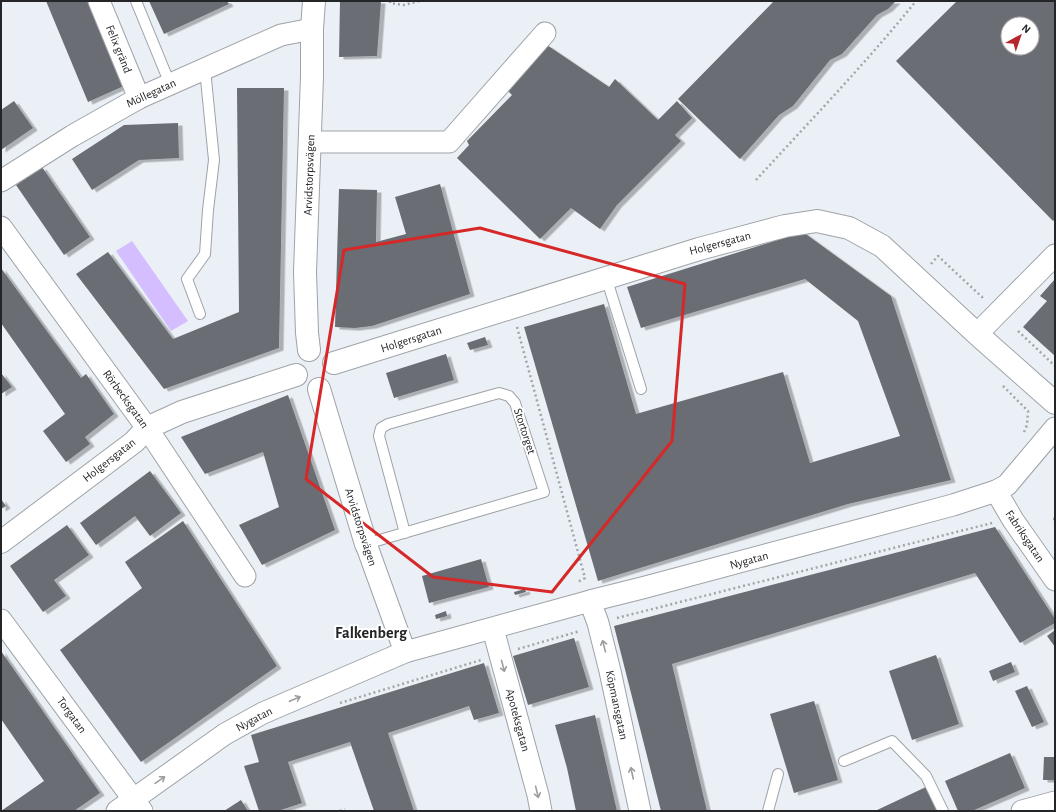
<svg xmlns="http://www.w3.org/2000/svg" width="1056" height="812" font-family="'Alegreya Sans',sans-serif">
  <style>
    .green { fill: #d5beff }
    .building { fill: #6b6d73; fill-rule: evenodd; filter: url(#shadow) }
    .lines { fill: none; stroke-linecap: round; stroke-linejoin: round }
    .lane-casing { stroke: #9ea3a8; stroke-width: 12 }
    .street-casing { stroke: #9ea3a8; stroke-width: 23 }
    .secondary-casing { stroke: #9ea3a8; stroke-width: 24 }
    .path { stroke: #a1a6aa; stroke-width: 2.5; stroke-dasharray: 2 3; stroke-linecap: butt }
    .lane { stroke: #fff; stroke-width: 10 }
    .street { stroke: #fff; stroke-width: 21 }
    .secondary { stroke: #fff; stroke-width: 22 }
    .oneway { stroke: #9c9d9e }
    .marked { fill: none; stroke: #d62828; stroke-width: 3; stroke-linejoin: round }
    .labels { text-anchor: middle; stroke-width: 4; stroke-linejoin: round; paint-order: stroke }
    .street-label { font-size: 12px; fill: #232527; stroke: #fff }
    .district-label { font-size: 16px; font-weight: bold; fill: #232527; stroke: #fff }
  </style>
  <defs>
    <filter id="shadow"><feDropShadow dx="4.5" dy="2.5" stdDeviation="0" flood-color="#0004"/></filter>
  </defs>
  <rect width="100%" height="100%" fill="#eaf0f5"/>
  <polygon class="green" points="132,241 188,321 171,331 116,251"/>
  <g class="building">
    <polygon points="46,1 91,1 126,85 88,102"/>
    <polygon points="149,1 227,1 229,4 164,34"/>
    <polygon points="340,1 381,1 377,56 339,57"/>
    <polygon points="774,1 896,1 888,9 877,15 842,54 830,60 793,106 779,115 740,159 678,99"/>
    <path d="M957,1H1053L1055,3V219L1053,221L896,61ZM1008,24H1032V48H1008Z"/>
    <polygon points="547,45 609,87 615,79 658,120 677,101 692,118 675,135 681,141 617,205 600,229 571,208 540,239 457,158 469,145 467,141 512,95 505,88"/>
    <polygon points="237,88 284,88 279,348 164,389 76,274 108,252 173,339 239,312"/>
    <polygon points="14,101 33,128 1,150 1,110"/>
    <polygon points="178,123 179,158 139,160 92,190 72,159 124,125"/>
    <polygon points="42,167 90,237 64,255 16,185"/>
    <polygon points="440,184 470,294 372,326 355,328 335,327 339,189 377,190 376,242 406,234 395,197"/>
    <polygon points="803,232 891,296 951,480 848,504 598,581 524,327 604,304 636,414 783,372 810,463 900,436 858,321 805,279 641,328 627,287"/>
    <polygon points="1,268 81,378 86,374 114,414 85,437 90,444 66,462 43,431 65,414 1,323"/>
    <polygon points="1055,279 1055,356 1023,327 1047,301 1040,296"/>
    <polygon points="485,337 488,345 470,350 467,343"/>
    <polygon points="446,354 454,380 394,398 386,373"/>
    <polygon points="1,373 12,387 1,394"/>
    <polygon points="288,395 335,530 262,565 239,525 279,507 263,452 205,474 181,437"/>
    <polygon points="150,471 181,513 150,536 135,516 96,545 80,523"/>
    <polygon points="1,499 6,506 1,509"/>
    <polygon points="183,521 277,666 141,762 60,650 142,588 125,562"/>
    <polygon points="67,525 89,555 54,580 66,596 43,612 10,566"/>
    <polygon points="995,527 1055,619 1055,623 1020,643 975,573 672,664 707,811 661,811 614,626"/>
    <polygon points="481,559 489,587 429,603 422,576"/>
    <polygon points="525,589 526,592 515,595 514,592"/>
    <polygon points="446,611 447,616 436,619 435,615"/>
    <polygon points="1055,630 1055,647 1047,636"/>
    <polygon points="574,638 589,687 528,705 513,656"/>
    <polygon points="1,651 100,793 74,811 1,811 44,781 1,719"/>
    <polygon points="936,655 959,724 912,740 889,671"/>
    <polygon points="1011,662 1015,672 993,681 989,671"/>
    <polygon points="484,663 499,713 474,720 469,706 388,733 414,811 374,811 350,742 288,762 302,803 278,811 259,811 244,766 259,762 251,735"/>
    <polygon points="1027,686 1044,722 1032,727 1015,691"/>
    <polygon points="814,701 838,780 794,793 770,714"/>
    <polygon points="595,715 617,811 576,811 567,768 555,725"/>
    <polygon points="1010,753 1025,788 972,811 958,811 945,781"/>
    <polygon points="1044,757 1055,757 1055,780 1043,780"/>
    <polygon points="926,787 938,811 875,811"/>
    <polygon points="241,800 248,811 224,811"/>
  </g>
  <g class="lines">
    <g class="lane-casing">
      <g id="lane">
        <polyline points="136,1 170,84"/>
        <polyline points="606,277 641,389"/>
        <polyline points="200,314 187,279 205,254 208,210 214,160 205,69"/>
        <polyline points="366,544 544,492 515,403 509,396 499,393 388,424 381,428 379,436 405,533"/>
        <polyline points="844,761 892,741 926,776 943,811"/>
        <polyline points="768,811 778,774"/>
      </g>
    </g>
    <g class="street-casing">
      <g id="street">
        <polyline points="99,1 139,98"/>
        <polyline points="310,142 449,142 545,33"/>
        <polyline points="1,181 72,136 139,98 281,35 312,29"/>
        <polyline points="1,227 147,428 245,576"/>
        <polyline points="977,334 1055,255"/>
        <polyline points="996,491 1013,520 1055,580"/>
        <polyline points="366,544 405,652 590,601 642,588 953,505 996,491 1007,485 1055,428"/>
        <polyline points="590,601 598,623 610,671 640,811"/>
        <polyline points="1,620 142,811"/>
        <polyline points="493,629 538,795 541,811"/>
        <polyline points="117,811 225,734 263,713 405,652"/>
        <polyline points="1022,811 1055,802"/>
      </g>
    </g>
    <g class="secondary-casing">
      <g id="secondary">
        <polyline points="309,350 307,333 305,272 312,76 312,29 314,1"/>
        <polyline points="334,363 699,249 785,226 817,221 849,228 882,246 977,334 1055,403"/>
        <polyline points="319,389 366,544"/>
        <polyline points="1,542 134,442 147,428 182,412 296,375"/>
      </g>
    </g>
    <g class="path">
      <polyline points="390,1 390,3 404,5 420,1"/>
      <path d="M756,180C810,121 866,63 916,1"/>
      <polyline points="931,264 938,256 982,297 986,296"/>
      <polyline points="517,327 585,578 578,582"/>
      <polyline points="1018,331 1055,366"/>
      <polyline points="1003,386 1028,411 1027,425 1024,432"/>
      <polyline points="1053,519 1055,519"/>
      <polyline points="617,618 992,523"/>
      <polyline points="518,649 580,631"/>
      <polyline points="340,703 481,660"/>
      <polyline points="340,811 345,809"/>
    </g>
    <use href="#lane" class="lane"/>
    <use href="#street" class="street"/>
    <use href="#secondary" class="secondary"/>
  </g>
  <defs><path id="oneway-shaft" d="M-6 0H5M1.5-3L5.5 0L1.5 3" fill="none" stroke-width="1.6" stroke-linecap="round" stroke-linejoin="round"/></defs>
  <g class="oneway">
    <use href="#oneway-shaft" transform="translate(604 646) rotate(-104)"/>
    <use href="#oneway-shaft" transform="translate(503 666) rotate(75)"/>
    <use href="#oneway-shaft" transform="translate(295 699) rotate(-23)"/>
    <use href="#oneway-shaft" transform="translate(632 773) rotate(-102)"/>
    <use href="#oneway-shaft" transform="translate(160 780) rotate(-35)"/>
    <use href="#oneway-shaft" transform="translate(537 792) rotate(76)"/>
  </g>
  <path class="marked" d="M480,228L685,284L672,441L552,592L433,577L306,479L344,250Z"/>
  <g class="labels">
    <g class="street-label">
      <text transform="translate(119 49) rotate(68)" y="4">Felix gränd</text>
      <text transform="translate(151 93) rotate(-25)" y="4">Möllegatan</text>
      <text transform="translate(309 175) rotate(-88)" y="4">Arvidstorpsvägen</text>
      <text transform="translate(720 243) rotate(-15)" y="4">Holgersgatan</text>
      <text transform="translate(411 339) rotate(-18)" y="4">Holgersgatan</text>
      <text transform="translate(126 399) rotate(54)" y="4">Rörbecksgatan</text>
      <text transform="translate(525 431) rotate(72)" y="4">Stortorget</text>
      <text transform="translate(109 460) rotate(-38)" y="4">Holgersgatan</text>
      <text transform="translate(361 527) rotate(72)" y="4">Arvidstorpsvägen</text>
      <text transform="translate(1025 536) rotate(56)" y="4">Fabriksgatan</text>
      <text transform="translate(749 560) rotate(-15)" y="4">Nygatan</text>
      <text transform="translate(617 705) rotate(78)" y="4">Köpmansgatan</text>
      <text transform="translate(72 715) rotate(54)" y="4">Torgatan</text>
      <text transform="translate(254 719) rotate(-28)" y="4">Nygatan</text>
      <text transform="translate(518 720) rotate(75)" y="4">Apoteksgatan</text>
    </g>
    <g class="district-label">
      <text x="371" y="638">Falkenberg</text>
    </g>
  </g>
  <rect width="1056" height="812" fill="none" stroke="#232527" stroke-width="4"/>
  <g transform="translate(1020 36) rotate(40)"><circle r="19" fill="#ffffff" stroke="#a7a8a9"/>
  <path d="M0-3L7 15L0 10L-7 15Z" fill="#b7262d"/>
  <text y="-6" font-size="11" font-weight="bold" text-anchor="middle" fill="#232527">N</text>
  </g>
</svg>
